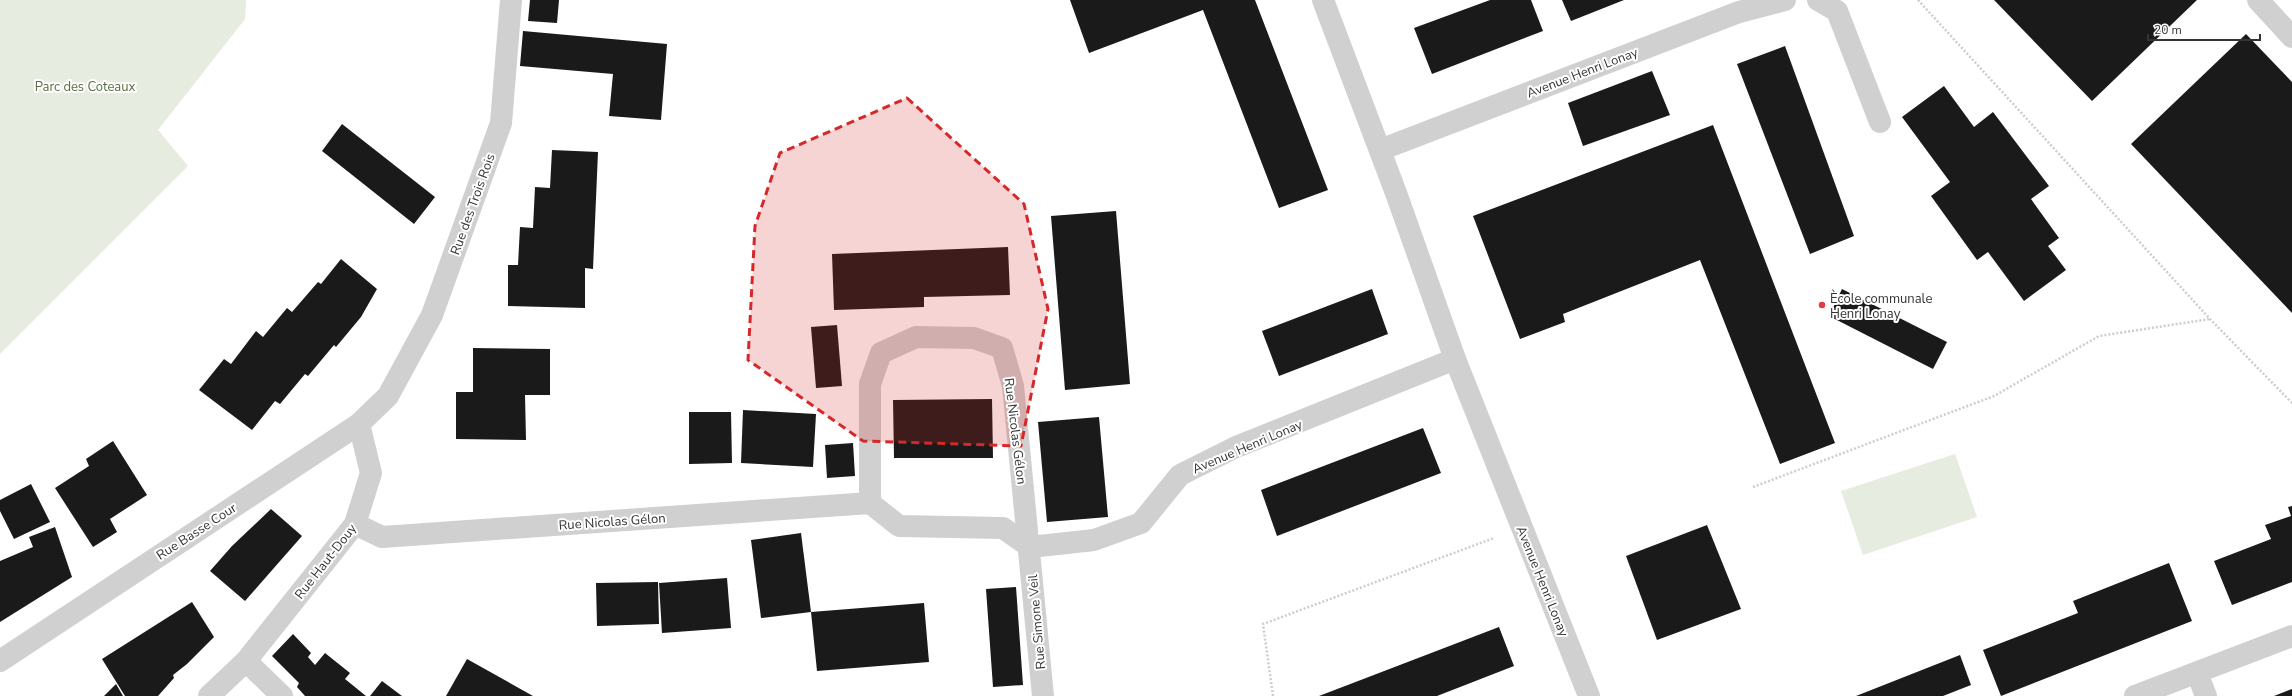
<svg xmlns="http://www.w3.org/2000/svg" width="2292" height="696" font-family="'Nunito Sans',sans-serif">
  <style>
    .green { fill: #e6ecdf }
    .building { fill: #1a1a1a }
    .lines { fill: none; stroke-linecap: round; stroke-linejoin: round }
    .path { stroke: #cdcdcd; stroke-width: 2.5; stroke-dasharray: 2 2; stroke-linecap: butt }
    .minor { stroke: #d0d0d0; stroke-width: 22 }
    .marked { fill: #d62828; fill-opacity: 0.2; stroke: #d62828; stroke-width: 3; stroke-dasharray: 8 5; stroke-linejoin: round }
    .poi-dot { fill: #e63946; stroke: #fff; stroke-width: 1.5 }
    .labels { text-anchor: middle; stroke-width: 4; stroke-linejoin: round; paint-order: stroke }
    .street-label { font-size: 13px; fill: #333; stroke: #fff }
    .park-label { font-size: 13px; fill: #56703f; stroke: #fff }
    .poi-label { font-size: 13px; fill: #333; stroke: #fff; text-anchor: start }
  </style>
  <rect width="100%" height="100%" fill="#fff"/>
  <g class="green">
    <polygon points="0,0 246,0 245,19 158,130 188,166 0,354"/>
    <polygon points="1955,454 1977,517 1863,555 1841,491"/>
  </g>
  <g class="building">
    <polygon points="530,0 559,0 557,23 528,21"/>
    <polygon points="1070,0 1255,0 1328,190 1279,208 1203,10 1089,53"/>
    <polygon points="1490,0 1531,0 1543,31 1432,74 1414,28"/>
    <polygon points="1562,0 1624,0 1571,21"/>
    <polygon points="1994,0 2197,0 2092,101"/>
    <polygon points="523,31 667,44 661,120 609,116 613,74 520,66"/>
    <polygon points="2246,34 2292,82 2292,313 2131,144"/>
    <polygon points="1785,46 1854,236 1810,254 1737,64"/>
    <polygon points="1652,71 1670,115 1583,146 1568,103"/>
    <polygon points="1944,86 1974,127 1993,112 2049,186 2031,199 2059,238 2048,246 2066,270 2024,301 1988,252 1977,260 1931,196 1950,182 1902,117"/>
    <polygon points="342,124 435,197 414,224 322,151"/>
    <polygon points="1713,125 1835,443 1780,464 1700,260 1563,314 1565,322 1520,339 1473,216"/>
    <polygon points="552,150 598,152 593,269 585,268 585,308 508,306 508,265 518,265 520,227 533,228 535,187 550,188"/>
    <polygon points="1116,211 1130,384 1065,390 1051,216"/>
    <polygon points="1008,247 1010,295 924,297 924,307 834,310 832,254"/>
    <polygon points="341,259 377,289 361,317 336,347 334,345 308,376 305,374 280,404 275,401 252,430 199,390 224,359 231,364 256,331 263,337 287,308 292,312 318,282 321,284"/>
    <polygon points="1372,289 1388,334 1279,376 1262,331"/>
    <polygon points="1842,289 1947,342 1933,369 1829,316"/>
    <polygon points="837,325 842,386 816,388 811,327"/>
    <polygon points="473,348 550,349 550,395 525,395 526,440 456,439 456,392 473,392"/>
    <polygon points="992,399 993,458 894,458 893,400"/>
    <polygon points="743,410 816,414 813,467 741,463"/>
    <polygon points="689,412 731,412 732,463 689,464"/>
    <polygon points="1099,417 1108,517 1047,522 1038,422"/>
    <polygon points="1423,428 1441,473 1277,536 1261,490"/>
    <polygon points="113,441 147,495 110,519 117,532 93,547 55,488 89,466 86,459"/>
    <polygon points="853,443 855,476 827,478 825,445"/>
    <polygon points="31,484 50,522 14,539 0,511 0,500"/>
    <polygon points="2292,506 2292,582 2232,605 2214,561 2271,539 2265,525 2291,516 2288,507"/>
    <polygon points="271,509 302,536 245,601 210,571 232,546"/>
    <polygon points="1707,525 1741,609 1657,640 1626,556"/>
    <polygon points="55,527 72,577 0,622 0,561 33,547 29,537"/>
    <polygon points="801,533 811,612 761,618 751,540"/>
    <polygon points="2169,563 2192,621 2001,696 1983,650 2078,613 2073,601"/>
    <polygon points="727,578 731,628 662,633 659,583"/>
    <polygon points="658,582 659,624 597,626 596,583"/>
    <polygon points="1016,587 1023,685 993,687 986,589"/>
    <polygon points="192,602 214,637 187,664 173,675 174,678 158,696 125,696 102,659"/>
    <polygon points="924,603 929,662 817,671 811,612"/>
    <polygon points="1499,627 1514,666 1437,696 1319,696"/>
    <polygon points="293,634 311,653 308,657 315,665 325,653 350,673 345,679 366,696 305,696 297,687 299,683 272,656"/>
    <polygon points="1960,655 1971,685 1943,696 1856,696"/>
    <polygon points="467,659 533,696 446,696"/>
    <polygon points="382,681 402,696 370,696"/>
    <polygon points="116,684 123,696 104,696"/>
    <polygon points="2292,689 2292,696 2274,696"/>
  </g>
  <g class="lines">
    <g class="path">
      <polyline points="1918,0 2210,319 2292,403"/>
      <polyline points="1753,487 1994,396 2099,336 2210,319"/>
      <polyline points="1273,696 1263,624 1494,538"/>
    </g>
    <g class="minor">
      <polyline points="1323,0 1396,193 1455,359 1589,696"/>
      <polyline points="1818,0 1837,11 1880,122"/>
      <polyline points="2258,0 2292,37"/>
      <polyline points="1380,150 1739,12 1785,0"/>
      <polyline points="870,503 870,384 881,353 916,337 974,338 1002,348 1013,386 1043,696"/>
      <polyline points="355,524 382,537 870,503 899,526 1003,528 1030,547"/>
      <polyline points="1030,547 1094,540 1141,523 1180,475 1236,447 1455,359"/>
      <polyline points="0,661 359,424 388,396 432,315 501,123 511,0"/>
      <polyline points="246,661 282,696"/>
      <polyline points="2197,673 2206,696"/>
      <polyline points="209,696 246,661 355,524 371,473 359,424"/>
      <polyline points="2135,696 2292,636"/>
    </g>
  </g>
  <path class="marked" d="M907,98L1024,204L1048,309L1021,446L863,441L748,360L755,226L780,153Z"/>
  <circle class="poi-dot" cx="1822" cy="305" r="4"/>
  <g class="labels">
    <g class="street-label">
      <text transform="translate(1582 72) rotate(-21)" y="5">Avenue Henri Lonay</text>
      <text transform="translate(472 204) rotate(-70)" y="5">Rue des Trois Rois</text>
      <text transform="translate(1016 431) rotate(83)" y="5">Rue Nicolas Gélon</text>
      <text transform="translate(1247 446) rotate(-23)" y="5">Avenue Henri Lonay</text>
      <text transform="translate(612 521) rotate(-4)" y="5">Rue Nicolas Gélon</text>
      <text transform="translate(196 531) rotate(-33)" y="5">Rue Basse Cour</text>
      <text transform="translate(325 561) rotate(-52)" y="5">Rue Haut-Douy</text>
      <text transform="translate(1543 581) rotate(68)" y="5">Avenue Henri Lonay</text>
      <text transform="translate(1036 622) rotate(-95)" y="5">Rue Simone Veil</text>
    </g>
    <g class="park-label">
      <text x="85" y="91">Parc des Coteaux</text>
    </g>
    <g class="poi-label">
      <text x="1830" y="303">Ècole communale<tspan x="1830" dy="15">Henri Lonay</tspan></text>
    </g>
  </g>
  <path d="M2148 34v6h112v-6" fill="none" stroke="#333333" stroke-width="2"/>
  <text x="2154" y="34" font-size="12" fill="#333333" stroke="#ffffff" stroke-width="3" paint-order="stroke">20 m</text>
</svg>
